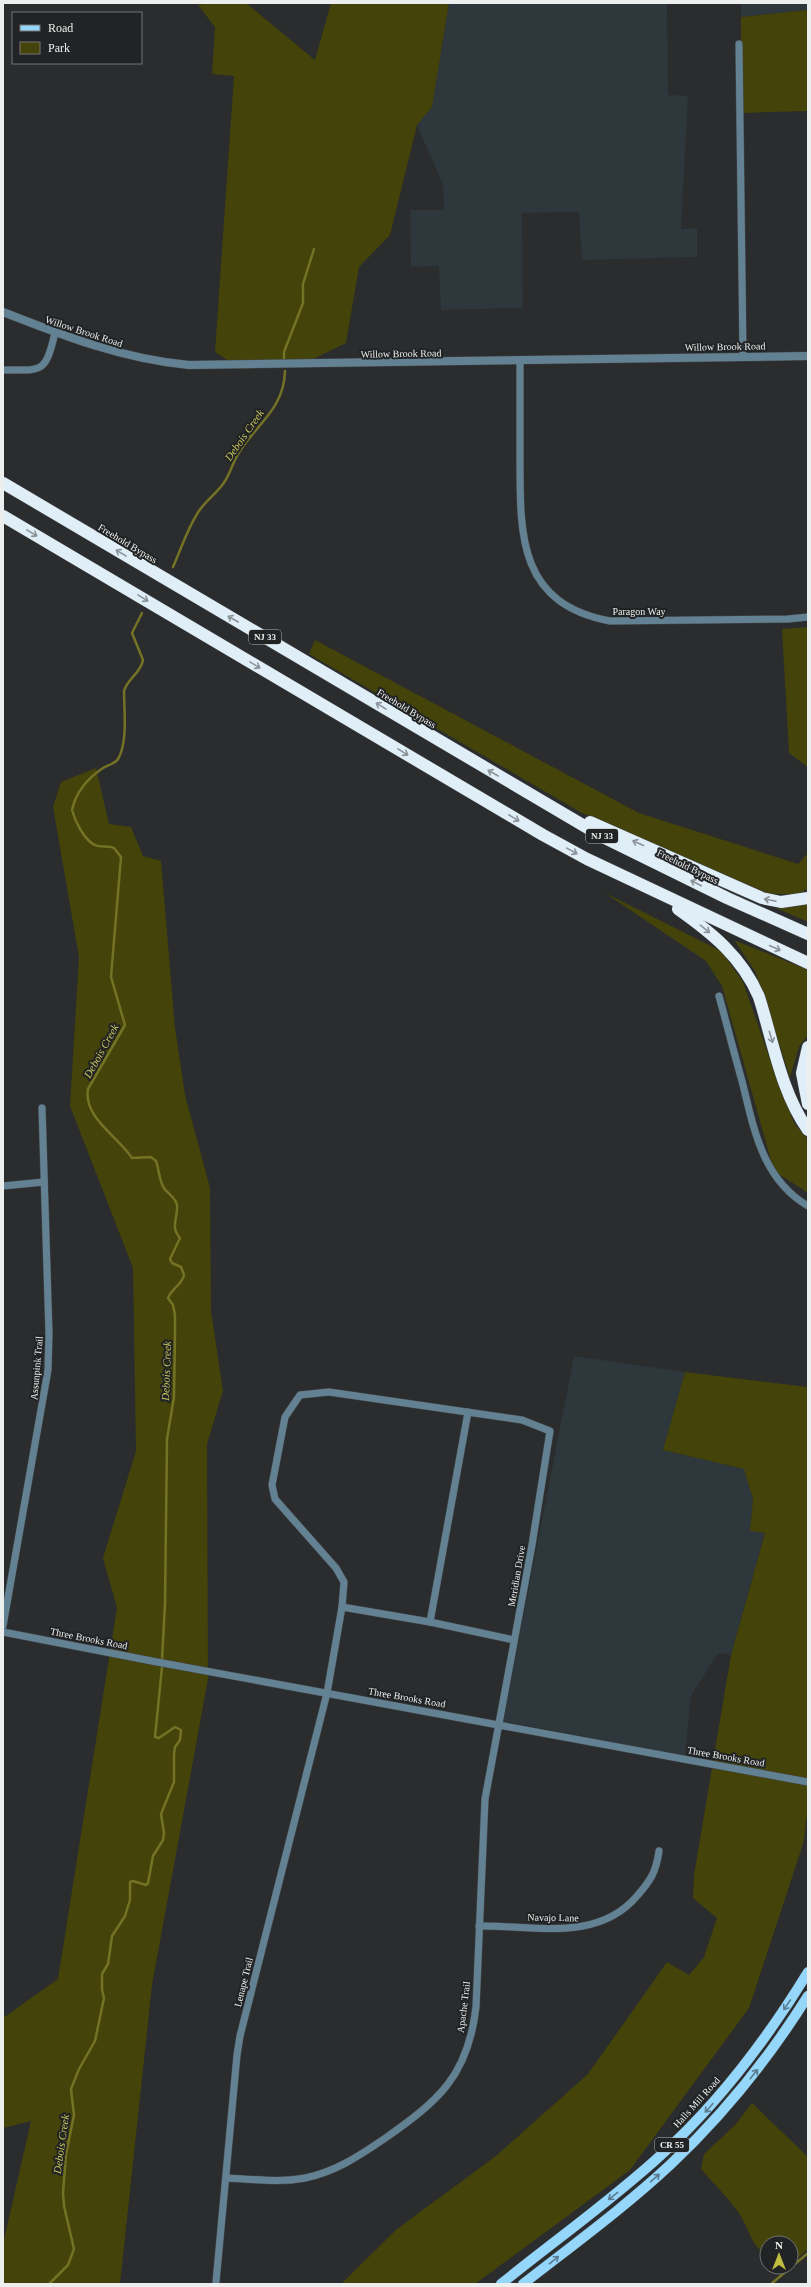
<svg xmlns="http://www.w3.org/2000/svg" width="811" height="2287" font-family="'Times New Roman',serif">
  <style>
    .built { fill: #2e373b }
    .green { fill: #444309 }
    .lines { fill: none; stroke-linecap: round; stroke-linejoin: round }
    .stream { stroke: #747225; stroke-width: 2.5 }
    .minor-casing { stroke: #454749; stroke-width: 8 }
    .tertiary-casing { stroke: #454749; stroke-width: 9 }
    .primary-casing { stroke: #454749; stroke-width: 11 }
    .motorway-casing { stroke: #454749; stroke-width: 13 }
    .minor { stroke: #628192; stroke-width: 7 }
    .tertiary { stroke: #628192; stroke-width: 8 }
    .primary { stroke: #95d6fb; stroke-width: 10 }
    .motorway { stroke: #e0eef7; stroke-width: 12 }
    .oneway { stroke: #8a9398 }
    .oneway2 { stroke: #5b7c90 }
    .labels { text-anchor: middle; stroke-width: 4; stroke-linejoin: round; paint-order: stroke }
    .shield { fill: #212324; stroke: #b0b2b2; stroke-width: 1 }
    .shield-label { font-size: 9px; font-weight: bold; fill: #edefef }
    .street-label { font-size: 10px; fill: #edefef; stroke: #212324 }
    .water-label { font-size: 11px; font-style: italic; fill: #c9c85e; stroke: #212324 }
  </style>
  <rect width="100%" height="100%" fill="#2a2c2e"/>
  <g class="built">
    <polygon points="449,3 667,3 668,95 688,96 681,229 697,228 697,257 582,260 579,212 522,213 523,308 441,310 439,266 411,267 410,210 444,210 443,185 417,125 432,107"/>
    <polygon points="741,3 808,3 808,10 741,17"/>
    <polygon points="574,1356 685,1372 663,1450 744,1469 753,1499 750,1531 765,1532 731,1655 718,1653 691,1696 685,1756 503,1721"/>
  </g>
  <g class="green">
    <polygon points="210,3 246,3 315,60 331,3 449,3 432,107 417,125 390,235 359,267 346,343 299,366 241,369 215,352 234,76 212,74 215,27 198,5"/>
    <polygon points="808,10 808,111 741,113 741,17"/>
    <polygon points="808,627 808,767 789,753 782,629"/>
    <polygon points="315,640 639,813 798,864 808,853 808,889 798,894 770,894 582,813 309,654"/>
    <polygon points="96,768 109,824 131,827 143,856 161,861 175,1028 185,1095 210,1188 211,1311 223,1391 207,1444 208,1679 152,1985 120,2284 3,2284 3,2244 31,2121 3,2128 3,2018 58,1979 117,1608 103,1558 136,1451 133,1268 70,1106 79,957 53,807 61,782"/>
    <polygon points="605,893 721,951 743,982 774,1071 794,1123 808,1139 808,1193 774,1171 722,986 706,961"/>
    <polygon points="808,901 808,922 776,908"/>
    <polygon points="734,940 808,970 808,1035 799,1047 790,1077 755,971"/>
    <polygon points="685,1372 808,1387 808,1805 804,1841 749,2008 630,2170 475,2284 341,2284 397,2229 496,2156 588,2074 667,1962 689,1975 704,1957 717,1918 693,1898 694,1875 731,1655 765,1533 750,1531 753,1499 744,1469 663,1450"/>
    <path d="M752,2103L808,2157V2249L799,2257L791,2258V2243H767V2254C754,2249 750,2234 744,2222C734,2202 715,2186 701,2169L704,2154L735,2125Z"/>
  </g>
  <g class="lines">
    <g class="stream">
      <polyline points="284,358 284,352 303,303 303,284 314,249"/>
      <path d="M173,567C181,549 187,530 197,514C204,502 215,495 223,484C230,475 232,464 238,454C255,425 284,410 285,371"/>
      <path d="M142,613L132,633L143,660C141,673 127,679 124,691C124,708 128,743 118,759C115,764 108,765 103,768C88,778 76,792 72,810C75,821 84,840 95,845C101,848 108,845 114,848L121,857L111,977L125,1025L88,1089C83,1118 119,1137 132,1158L151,1157L156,1161C159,1169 159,1181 164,1188C167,1193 176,1198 177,1205C178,1218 170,1227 180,1238L170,1259L172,1263L181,1267L184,1275C182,1285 172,1288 168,1298L173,1305L175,1315V1333L174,1397L167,1439L165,1604L162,1660"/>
      <polyline points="49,2284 68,2265 74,2249 64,2206 63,2193 66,2154 74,2115 71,2089 79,2069 95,2041 104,1998 102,1990 102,1974 108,1964 112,1936 125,1916 130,1900 130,1882 133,1881 146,1885 148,1883 153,1856 163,1840 164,1833 161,1814 174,1782 174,1754 175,1747 180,1740 181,1730 175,1727 159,1738 155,1737 162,1667"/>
      <polyline points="771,2284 808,2253"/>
    </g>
    <g class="minor-casing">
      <g id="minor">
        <polyline points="739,44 743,356"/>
        <path d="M520,360C520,394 520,429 520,463C520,538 520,604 610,621L788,619L808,617"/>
        <path d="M3,370C43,370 45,374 55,333"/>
        <path d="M719,996C727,1025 734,1053 742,1081C754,1129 762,1179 808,1206"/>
        <polyline points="3,1186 44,1182"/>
        <polyline points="342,1607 430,1622 468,1412"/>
        <polyline points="430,1622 514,1640"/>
        <polyline points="3,1626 48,1370 49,1334 42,1108"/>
        <polyline points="3,1632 157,1662 808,1782"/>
        <path d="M479,1926C533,1925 597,1943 637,1896C651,1880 656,1872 659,1851"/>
        <path d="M216,2282L237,2055L240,2036L327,1693L342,1607L344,1582L336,1568L275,1499L272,1485L285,1417L300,1395L329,1392L522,1420L550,1431L532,1545L485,1799L476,2007C468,2077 438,2101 384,2139C359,2156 335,2172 305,2178C279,2183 253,2179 226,2178"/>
      </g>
    </g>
    <g class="tertiary-casing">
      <path id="tertiary" d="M3,312C64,336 123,359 189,365L808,356"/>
    </g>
    <g class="primary-casing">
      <g id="primary">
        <path d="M501,2284C554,2241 611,2201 661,2155C720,2102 767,2039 808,1972"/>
        <path d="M523,2284C573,2245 625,2207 671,2164C724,2114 769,2058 808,1996"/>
      </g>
    </g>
    <g class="motorway-casing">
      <g id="motorway">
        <polyline points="3,483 603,837 727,898 808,934"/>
        <polyline points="3,516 543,835 587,859 808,963"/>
        <polyline points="590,822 762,898 781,902 808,898"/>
        <path d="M678,909C712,933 742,957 759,997C773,1041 781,1092 808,1130"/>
        <polyline points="808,1047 802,1073 808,1104"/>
      </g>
    </g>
    <use href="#minor" class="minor"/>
    <use href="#tertiary" class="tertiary"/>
    <use href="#primary" class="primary"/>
    <use href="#motorway" class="motorway"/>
  </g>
  <defs><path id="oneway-shaft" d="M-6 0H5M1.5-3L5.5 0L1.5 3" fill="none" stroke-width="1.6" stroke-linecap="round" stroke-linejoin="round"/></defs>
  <g class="oneway">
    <use href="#oneway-shaft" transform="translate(32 533) rotate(31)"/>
    <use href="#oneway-shaft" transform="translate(121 553) rotate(-149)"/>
    <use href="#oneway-shaft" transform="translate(143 598) rotate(31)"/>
    <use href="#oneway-shaft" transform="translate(233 619) rotate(-150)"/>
    <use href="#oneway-shaft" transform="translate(255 665) rotate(31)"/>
    <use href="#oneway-shaft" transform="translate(381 706) rotate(-149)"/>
    <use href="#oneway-shaft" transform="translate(403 752) rotate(31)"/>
    <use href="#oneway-shaft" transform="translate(493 773) rotate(-150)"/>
    <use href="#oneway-shaft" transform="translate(514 818) rotate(31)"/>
    <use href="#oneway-shaft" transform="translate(638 843) rotate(-156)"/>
    <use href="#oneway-shaft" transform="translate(572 851) rotate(29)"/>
    <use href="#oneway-shaft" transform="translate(696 883) rotate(-153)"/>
    <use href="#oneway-shaft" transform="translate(770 900) rotate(-168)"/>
    <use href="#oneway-shaft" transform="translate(705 929) rotate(39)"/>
    <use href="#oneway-shaft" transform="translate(775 948) rotate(24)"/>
    <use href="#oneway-shaft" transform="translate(771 1037) rotate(73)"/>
  </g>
  <g class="oneway2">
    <use href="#oneway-shaft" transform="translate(787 2005) rotate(124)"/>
    <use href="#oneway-shaft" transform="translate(754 2074) rotate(-51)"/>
    <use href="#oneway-shaft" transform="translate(709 2108) rotate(132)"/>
    <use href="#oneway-shaft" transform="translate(655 2178) rotate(-41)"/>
    <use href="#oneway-shaft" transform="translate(613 2196) rotate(142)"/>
    <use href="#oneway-shaft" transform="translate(554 2260) rotate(-39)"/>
  </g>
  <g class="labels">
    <g class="shield">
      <rect x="249" y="630" width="32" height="14" rx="3"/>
      <rect x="586" y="829" width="32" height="14" rx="3"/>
      <rect x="655" y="2138" width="34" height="14" rx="3"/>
    </g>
    <g class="shield-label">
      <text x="265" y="640">NJ 33</text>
      <text x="602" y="839">NJ 33</text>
      <text x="672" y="2148">CR 55</text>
    </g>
    <g class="street-label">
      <text transform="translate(84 331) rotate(18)" y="4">Willow Brook Road</text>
      <text transform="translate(725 346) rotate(-1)" y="4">Willow Brook Road</text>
      <text transform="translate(401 353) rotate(-1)" y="4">Willow Brook Road</text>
      <text transform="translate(128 543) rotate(31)" y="4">Freehold Bypass</text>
      <text x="639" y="615">Paragon Way</text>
      <text transform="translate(407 708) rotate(31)" y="4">Freehold Bypass</text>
      <text transform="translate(688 866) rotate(26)" y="4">Freehold Bypass</text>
      <text transform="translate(36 1368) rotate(-85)" y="4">Assunpink Trail</text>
      <text transform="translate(516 1576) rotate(-80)" y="4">Meridian Drive</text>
      <text transform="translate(89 1638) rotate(11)" y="4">Three Brooks Road</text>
      <text transform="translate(407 1697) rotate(10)" y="4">Three Brooks Road</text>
      <text transform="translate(726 1756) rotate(10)" y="4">Three Brooks Road</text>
      <text transform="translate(553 1917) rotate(1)" y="4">Navajo Lane</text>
      <text transform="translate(243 1982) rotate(-76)" y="4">Lenape Trail</text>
      <text transform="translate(463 2007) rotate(-83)" y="4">Apache Trail</text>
      <text transform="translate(696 2102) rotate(-48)" y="4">Halls Mill Road</text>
    </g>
    <g class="water-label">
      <text transform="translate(244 435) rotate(-55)" y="4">Debois Creek</text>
      <text transform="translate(101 1051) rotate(-61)" y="4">Debois Creek</text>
      <text transform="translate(166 1371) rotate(-88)" y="4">Debois Creek</text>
      <text transform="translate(61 2144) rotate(-82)" y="4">Debois Creek</text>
    </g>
  </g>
  <rect width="811" height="2287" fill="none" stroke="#edefef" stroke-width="8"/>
  <rect x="12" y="12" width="130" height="52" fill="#212324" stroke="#737575"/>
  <rect x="20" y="25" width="20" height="6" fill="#95d6fb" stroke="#737575"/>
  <text x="48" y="32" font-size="12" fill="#edefef">Road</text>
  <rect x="20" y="42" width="20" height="12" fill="#444309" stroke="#737575"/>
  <text x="48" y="52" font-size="12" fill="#edefef">Park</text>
  <g transform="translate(779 2255)"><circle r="19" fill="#212324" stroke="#737575"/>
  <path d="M0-3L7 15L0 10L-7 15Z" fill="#c0be41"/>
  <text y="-6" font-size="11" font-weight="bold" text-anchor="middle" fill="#edefef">N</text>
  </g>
</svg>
